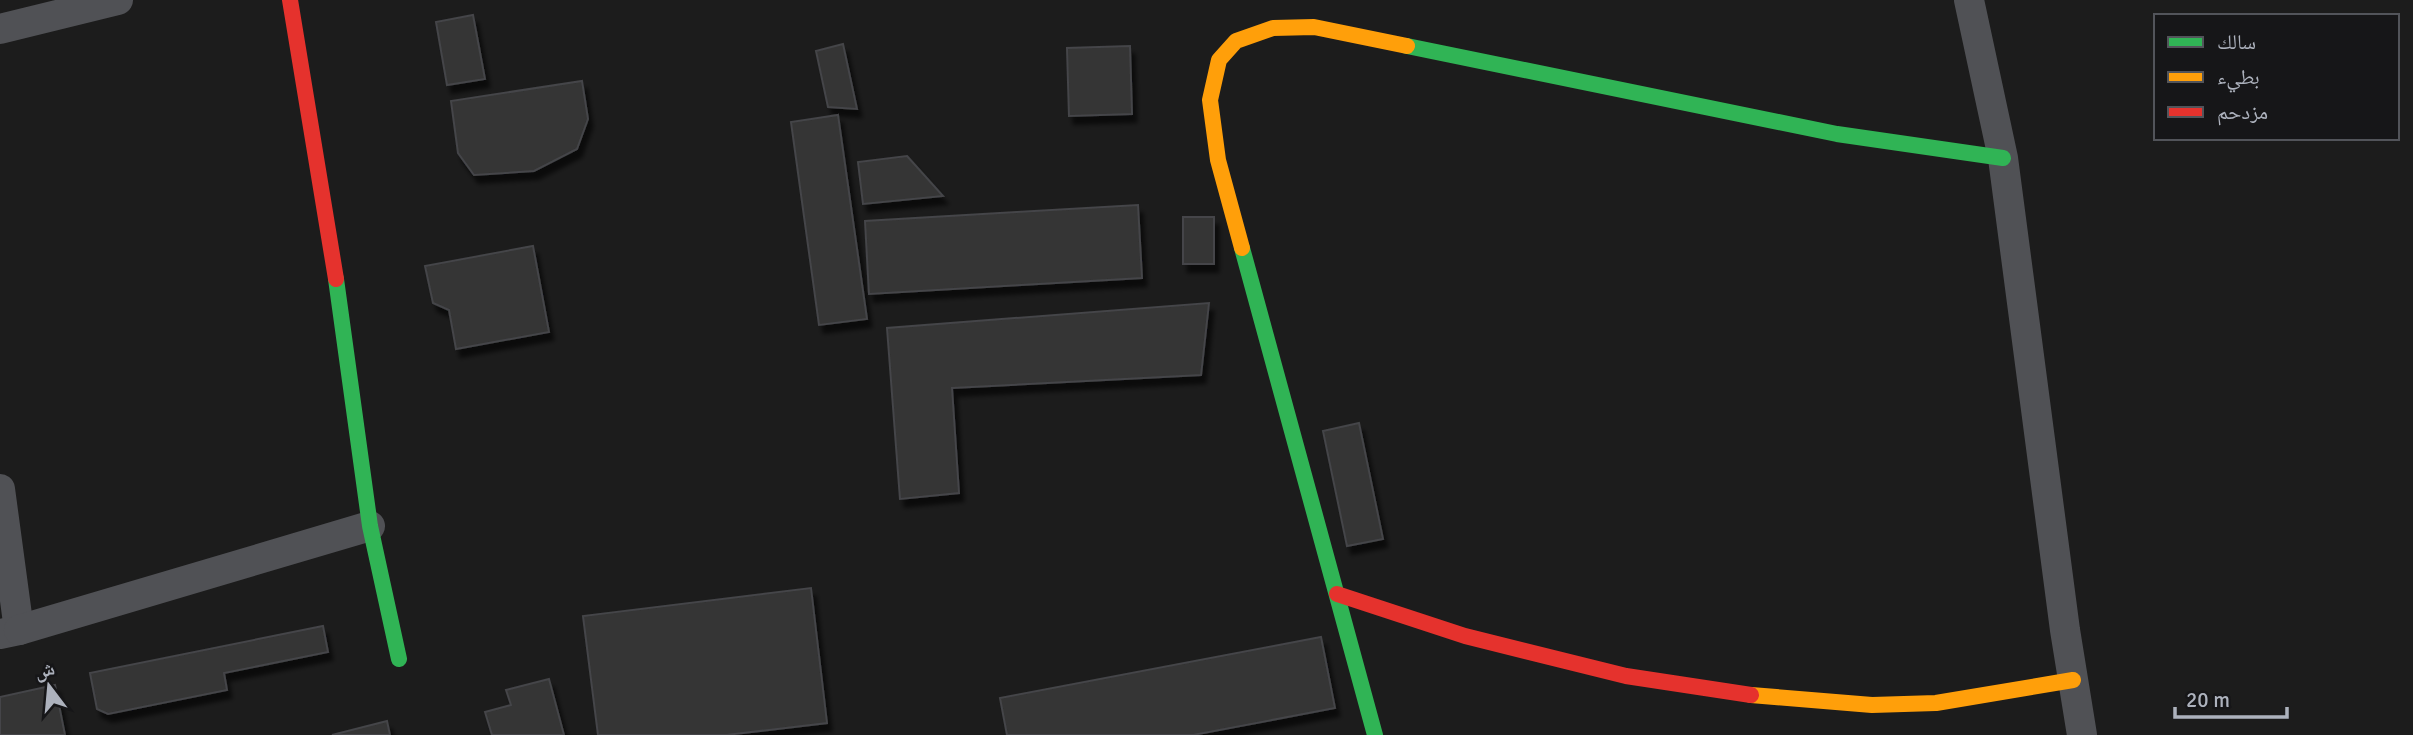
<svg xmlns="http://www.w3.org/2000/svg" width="2413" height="735" font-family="Signika,'Noto Naskh Arabic',sans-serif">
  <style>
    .building { fill: #343434; stroke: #444548; stroke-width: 2; filter: url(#shadow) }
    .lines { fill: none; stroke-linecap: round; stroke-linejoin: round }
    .street { stroke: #505155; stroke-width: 30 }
    .fast { stroke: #30b455; stroke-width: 16 }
    .slow { stroke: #ff9f0a; stroke-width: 16 }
    .jam { stroke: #e5322d; stroke-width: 16 }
  </style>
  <defs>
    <filter id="shadow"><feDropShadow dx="4.5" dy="8" stdDeviation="2" flood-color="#0009"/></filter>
  </defs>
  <rect width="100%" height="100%" fill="#1c1c1c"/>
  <g class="building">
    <polygon points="473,15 485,79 447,85 436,22"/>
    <polygon points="843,44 857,109 828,107 816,51"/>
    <polygon points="1130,46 1132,114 1069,116 1067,48"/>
    <polygon points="582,81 588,119 577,149 534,171 474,175 458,153 451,101"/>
    <polygon points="838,115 867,319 819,325 791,122"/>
    <polygon points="907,156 943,196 863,204 858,162"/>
    <polygon points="1138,205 1142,278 869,294 865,221"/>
    <rect x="1183" y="217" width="31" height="47"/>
    <polygon points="533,246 549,332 456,349 449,310 433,303 425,266"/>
    <polygon points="1209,303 1201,375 952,388 959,493 900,499 887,328"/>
    <polygon points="1359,423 1383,539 1347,546 1323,431"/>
    <polygon points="811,588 827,723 726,735 598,735 583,616"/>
    <polygon points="323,626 328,652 224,673 227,690 108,714 97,709 90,673"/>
    <polygon points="1321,637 1335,708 1193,735 1007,735 1000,698"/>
    <polygon points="549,679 564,735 492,735 485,712 511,705 506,690"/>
    <polygon points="55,685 65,735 0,735 0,697"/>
    <polygon points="387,721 390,735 332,735"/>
  </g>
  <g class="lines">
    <g class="street">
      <polyline points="1969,0 2003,158 2065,630 2082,735"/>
      <polyline points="0,29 118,0"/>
      <polyline points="0,489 19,630 0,634"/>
      <polyline points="19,630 370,526"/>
    </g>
    <g class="fast">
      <polyline points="1407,46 1837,134 2003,158"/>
      <polyline points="1242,248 1375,735"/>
      <polyline points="336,279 370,526 399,659"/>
    </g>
    <g class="slow">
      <polyline points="1242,248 1218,160 1210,100 1219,60 1236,41 1273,28 1314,27 1407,46"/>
      <polyline points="1751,695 1872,705 1936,703 2073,680"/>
    </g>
    <g class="jam">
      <polyline points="290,0 336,279"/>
      <polyline points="1337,594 1465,636 1626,676 1751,695"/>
    </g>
  </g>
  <rect x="2154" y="14" width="245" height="126" fill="#161618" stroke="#52545a" stroke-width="2"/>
  <rect x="2168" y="37" width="35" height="10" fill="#30b455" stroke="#52545a" stroke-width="2"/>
  <text x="2217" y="49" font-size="21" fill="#adb2bd">سالك</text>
  <rect x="2168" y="72" width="35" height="10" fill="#ff9f0a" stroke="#52545a" stroke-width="2"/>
  <text x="2217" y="84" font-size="21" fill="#adb2bd">بطيء</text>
  <rect x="2168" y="107" width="35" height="10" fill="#e5322d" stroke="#52545a" stroke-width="2"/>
  <text x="2217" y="119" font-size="21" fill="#adb2bd">مزدحم</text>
  <g transform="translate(49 686) rotate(344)" stroke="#161618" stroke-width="5" paint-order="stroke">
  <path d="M0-5L12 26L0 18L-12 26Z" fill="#adb2bd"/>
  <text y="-10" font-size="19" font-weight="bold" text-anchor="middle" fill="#adb2bd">ش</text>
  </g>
  <path d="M2175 707v10h112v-10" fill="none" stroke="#adb2bd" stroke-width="3.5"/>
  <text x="2186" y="707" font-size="21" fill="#adb2bd" stroke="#161618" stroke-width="5" paint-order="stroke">20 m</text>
</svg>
